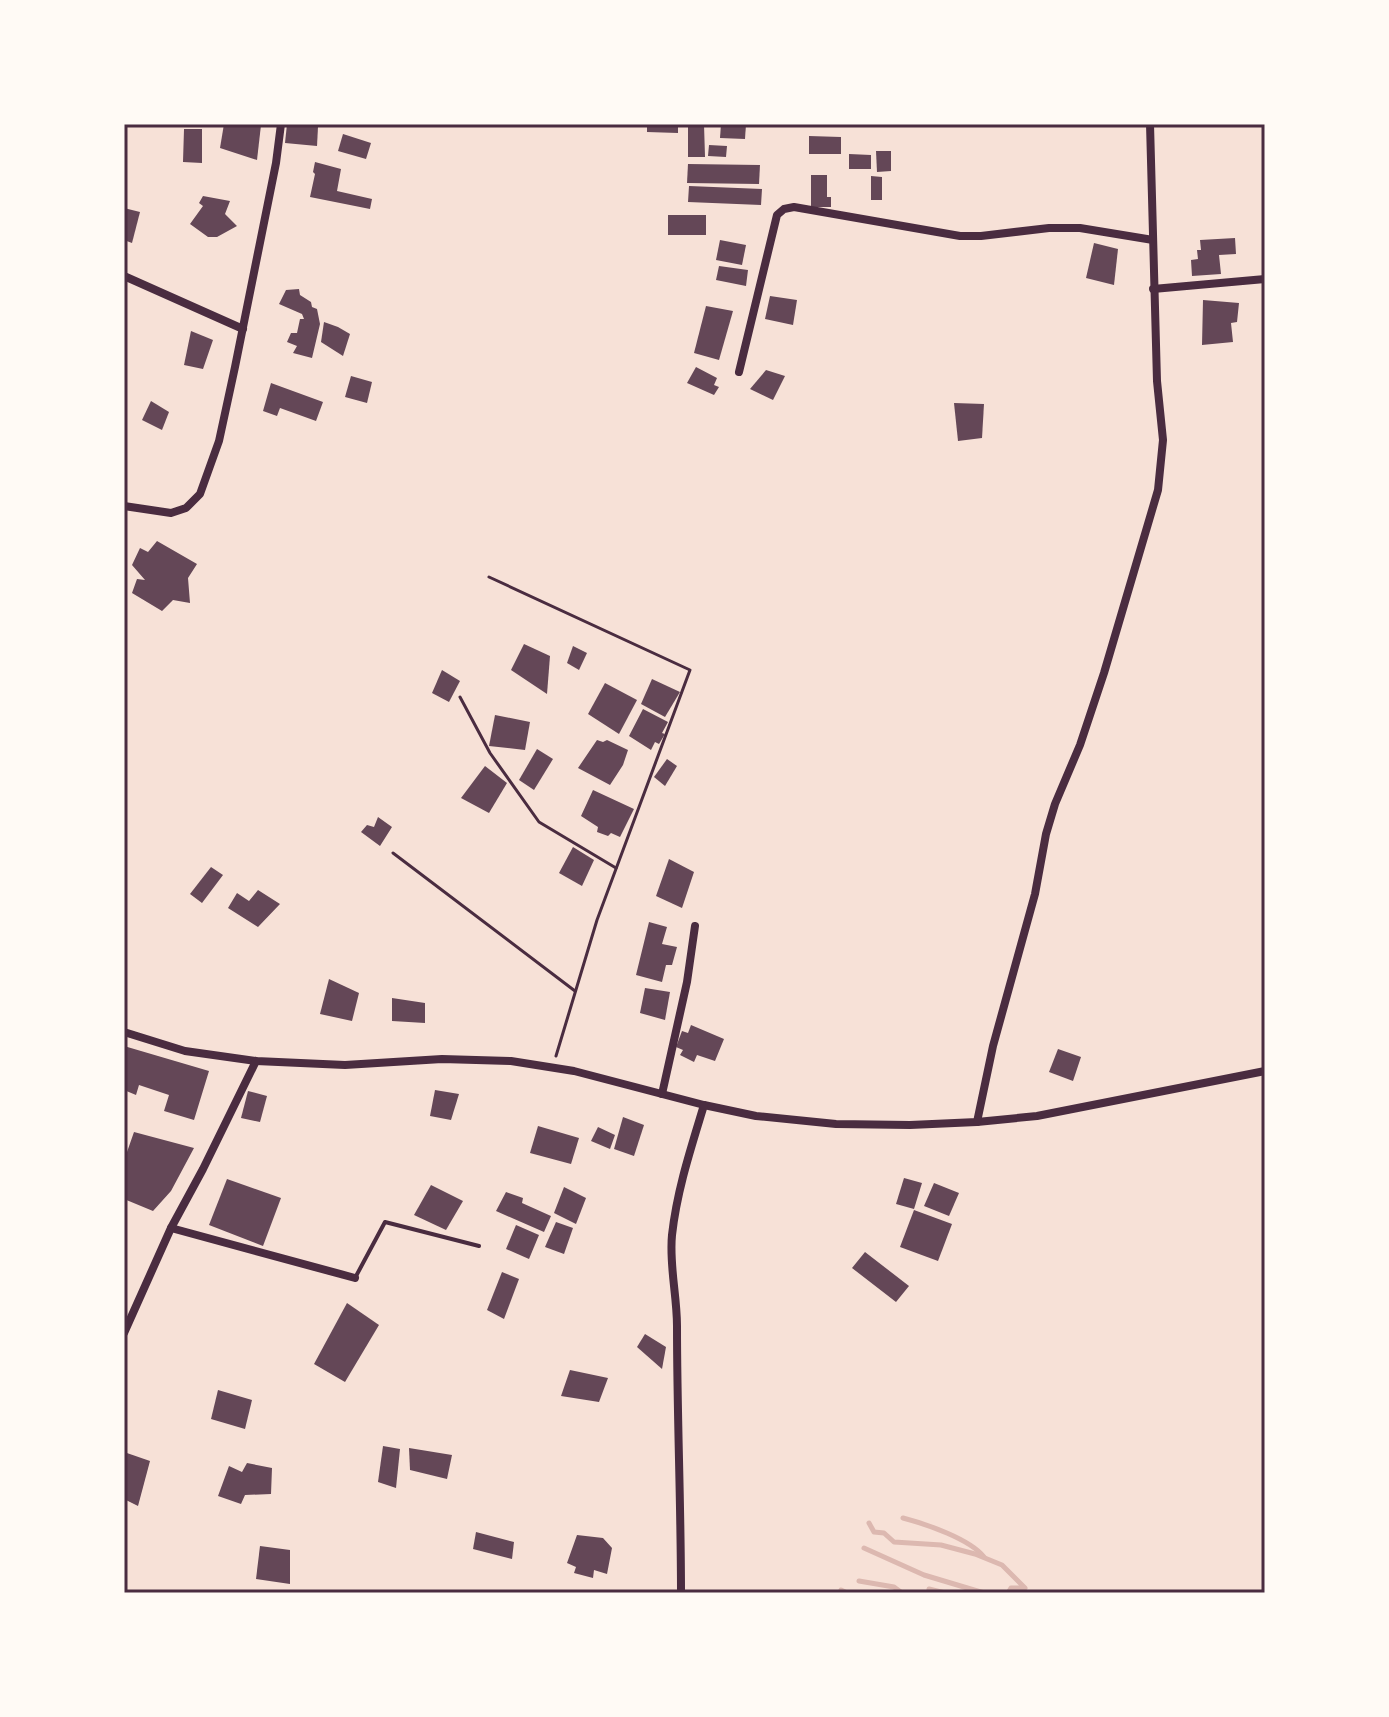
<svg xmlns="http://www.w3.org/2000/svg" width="1389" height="1717" font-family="'Space Grotesk',sans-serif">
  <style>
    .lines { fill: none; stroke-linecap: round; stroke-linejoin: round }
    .stream { stroke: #dcb8b0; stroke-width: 5 }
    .building { fill: #644757 }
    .path { stroke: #4a2c40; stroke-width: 3 }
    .service { stroke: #4a2c40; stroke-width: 4 }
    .minor { stroke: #4a2c40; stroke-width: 8 }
    .neatline { fill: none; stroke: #4a2c40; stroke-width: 3 }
  </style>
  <rect width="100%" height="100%" fill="#f7e1d7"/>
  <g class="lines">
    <g class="stream">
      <path d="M903,1518C926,1524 970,1539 984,1557"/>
      <polyline points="869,1523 874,1532 884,1533 894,1542 941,1545 975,1554 1002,1565 1025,1588 1011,1588 1008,1593"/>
      <polyline points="864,1548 924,1575 984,1593"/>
      <polyline points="859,1581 894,1587 902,1593"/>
      <polyline points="929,1589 945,1593"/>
      <polyline points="841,1590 847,1593"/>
    </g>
  </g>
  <g class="building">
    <polygon points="224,124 261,125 257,160 220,148"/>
    <polygon points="287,124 318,127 317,146 285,143"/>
    <polygon points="647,124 678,124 678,133 647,132"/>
    <polygon points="688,124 704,124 705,157 688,157"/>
    <polygon points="721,124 746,124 745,139 720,138"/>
    <polygon points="184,129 202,129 202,163 183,162"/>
    <polygon points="343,134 371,143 366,159 338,151"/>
    <polygon points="809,136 841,137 841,154 809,154"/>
    <polygon points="709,145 727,146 726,157 708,156"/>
    <polygon points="876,151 891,151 891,171 877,172"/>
    <polygon points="849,154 871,155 871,169 849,169"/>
    <polygon points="315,162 341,169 337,191 372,199 370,209 310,197 315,174 313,172"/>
    <polygon points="688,164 760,165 759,184 687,183"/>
    <polygon points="811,175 827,175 827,197 831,197 831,207 811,207"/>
    <polygon points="871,176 882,177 882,200 871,200"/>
    <polygon points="689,186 762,189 761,205 688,202"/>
    <polygon points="203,196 230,201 225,214 237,226 217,237 208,237 190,224 203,206 199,203"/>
    <polygon points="124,208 140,212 132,243 124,240"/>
    <rect x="668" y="215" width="38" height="20"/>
    <polygon points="1235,238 1236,254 1219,255 1221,274 1192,276 1191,260 1198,259 1197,250 1201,250 1200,240"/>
    <polygon points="720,240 746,245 742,265 716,260"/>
    <polygon points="1094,243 1118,249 1114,285 1086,278"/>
    <polygon points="719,266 748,270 746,286 716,280"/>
    <polygon points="299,289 300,295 311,302 312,307 317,309 320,324 312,358 293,353 297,346 287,342 291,333 297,333 300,319 304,319 302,314 279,304 286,290"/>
    <polygon points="770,296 797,300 793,325 765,319"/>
    <polygon points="1203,300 1239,303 1237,322 1231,323 1233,342 1202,345"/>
    <polygon points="706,306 733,311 719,360 694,353"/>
    <polygon points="324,322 338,327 350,334 343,356 321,342"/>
    <polygon points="191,331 213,340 203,369 184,365"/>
    <polygon points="696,367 717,378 714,385 719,387 714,395 687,383"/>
    <polygon points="766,370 785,376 773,400 750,389"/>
    <polygon points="351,376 372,382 367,403 345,397"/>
    <polygon points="271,383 323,402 316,421 280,408 277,416 263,411"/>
    <polygon points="151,401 169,412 162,430 142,420"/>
    <polygon points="954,403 984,404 982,438 958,441"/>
    <polygon points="157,541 197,564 188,578 190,603 173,600 162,611 132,593 137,579 145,580 132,565 140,548 148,552"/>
    <polygon points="524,644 550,656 547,694 511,670"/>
    <polygon points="573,646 587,653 579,670 567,663"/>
    <polygon points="442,670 460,681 449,702 432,693"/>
    <polygon points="652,679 680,692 665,717 641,704"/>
    <polygon points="605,683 637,700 619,734 588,714"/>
    <polygon points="643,709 668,722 662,733 665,734 659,744 655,742 651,750 629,736"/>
    <polygon points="495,715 530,722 525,750 489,746"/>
    <polygon points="597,740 603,742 607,740 628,750 623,765 610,785 578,768"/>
    <polygon points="537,749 553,759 534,790 519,780"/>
    <polygon points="667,759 677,766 665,786 654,777"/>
    <polygon points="485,766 507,783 489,813 461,798"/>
    <polygon points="593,790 634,809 620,837 611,833 608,836 597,832 598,827 581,816"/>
    <polygon points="378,817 392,827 380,846 361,832 367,825 374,827"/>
    <polygon points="573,847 594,860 582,886 559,873"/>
    <polygon points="669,859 694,872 682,908 656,896"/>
    <polygon points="211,867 223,875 202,903 190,894"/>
    <polygon points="258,890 280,904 258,927 228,908 237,893 249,901"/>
    <polygon points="649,922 667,927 662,944 677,947 672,965 666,965 662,982 636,975"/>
    <polygon points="329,979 359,993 352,1021 320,1014"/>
    <polygon points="645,988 670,992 665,1020 640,1013"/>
    <polygon points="392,998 425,1003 425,1023 392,1021"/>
    <polygon points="691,1025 724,1039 715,1061 697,1055 694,1062 680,1055 683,1050 676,1047 682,1031 688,1033"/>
    <polygon points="124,1046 209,1071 194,1120 164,1111 169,1095 139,1085 136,1095 124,1090"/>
    <polygon points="1058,1049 1081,1057 1073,1081 1049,1072"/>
    <polygon points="435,1090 459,1094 451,1120 430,1116"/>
    <polygon points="248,1091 267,1096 260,1122 241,1118"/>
    <polygon points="623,1117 644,1125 634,1156 614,1149"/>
    <polygon points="538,1126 579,1138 571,1164 530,1153"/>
    <polygon points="598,1127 615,1135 610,1149 591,1141"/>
    <polygon points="134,1132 194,1148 171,1191 153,1211 124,1199 124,1151 127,1152"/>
    <polygon points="904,1178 922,1183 914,1209 896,1204"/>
    <polygon points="227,1179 281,1198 263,1246 209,1225"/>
    <polygon points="934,1183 959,1193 949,1216 924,1206"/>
    <polygon points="431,1185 463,1201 446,1230 414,1215"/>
    <polygon points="564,1187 586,1198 576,1224 554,1213"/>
    <polygon points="506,1192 523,1198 522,1203 551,1216 544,1232 496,1211"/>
    <polygon points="914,1210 952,1224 938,1261 900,1247"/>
    <polygon points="556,1222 573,1228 564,1254 545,1247"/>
    <polygon points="516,1225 539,1235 529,1259 506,1249"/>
    <polygon points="865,1252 909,1286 896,1302 852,1268"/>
    <polygon points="502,1272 519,1279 504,1319 487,1310"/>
    <polygon points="347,1303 379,1325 345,1382 314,1364"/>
    <polygon points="645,1334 666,1347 662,1369 637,1347"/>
    <polygon points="570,1370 608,1378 599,1402 561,1396"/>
    <polygon points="218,1390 252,1400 245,1429 211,1419"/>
    <polygon points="383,1446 400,1449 396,1488 378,1482"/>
    <polygon points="409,1448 452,1455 447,1479 410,1470"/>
    <polygon points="124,1452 150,1461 138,1506 124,1499"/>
    <polygon points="247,1463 272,1468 271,1494 245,1495 241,1504 218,1496 229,1466 242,1472"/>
    <polygon points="476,1532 514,1542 512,1559 473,1549"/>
    <polygon points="577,1535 603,1538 612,1548 607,1574 594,1570 593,1578 574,1573 576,1567 567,1563"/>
    <polygon points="260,1546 290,1550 290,1584 256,1579"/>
  </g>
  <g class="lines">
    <g class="path">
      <polyline points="489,577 690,670 597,920 556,1056"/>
      <polyline points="460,697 490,753 539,822 616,868"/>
      <polyline points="393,853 575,991"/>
    </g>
    <polyline class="service" points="355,1278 385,1222 479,1246"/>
    <g class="minor">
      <polyline points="124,276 243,329"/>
      <polyline points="1153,289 1265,279"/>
      <polyline points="739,372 777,215 784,209 794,207 960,236 981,236 1049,228 1080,228 1153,240"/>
      <polyline points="124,506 171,513 186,508 200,494 219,441 235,367 276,163 281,124"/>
      <polyline points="124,1032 185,1051 256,1061 345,1065 442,1059 511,1061 574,1071 704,1105 756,1116 836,1124 910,1125 977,1122 1037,1116 1265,1071"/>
      <polyline points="662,1094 687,982 695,926"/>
      <polyline points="977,1122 993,1046 1035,894 1046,834 1055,804 1080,745 1104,673 1158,490 1163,440 1157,381 1150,124"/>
      <polyline points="171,1228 355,1278"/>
      <polyline points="124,1333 171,1228 203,1169 256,1061"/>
      <path d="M681,1593C681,1504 677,1415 677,1326C677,1295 669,1265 672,1235C677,1190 691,1148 704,1105"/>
    </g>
  </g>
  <rect width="1389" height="1717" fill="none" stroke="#fffaf5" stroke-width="252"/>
  <rect x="126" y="126" width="1137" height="1465" class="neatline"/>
</svg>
